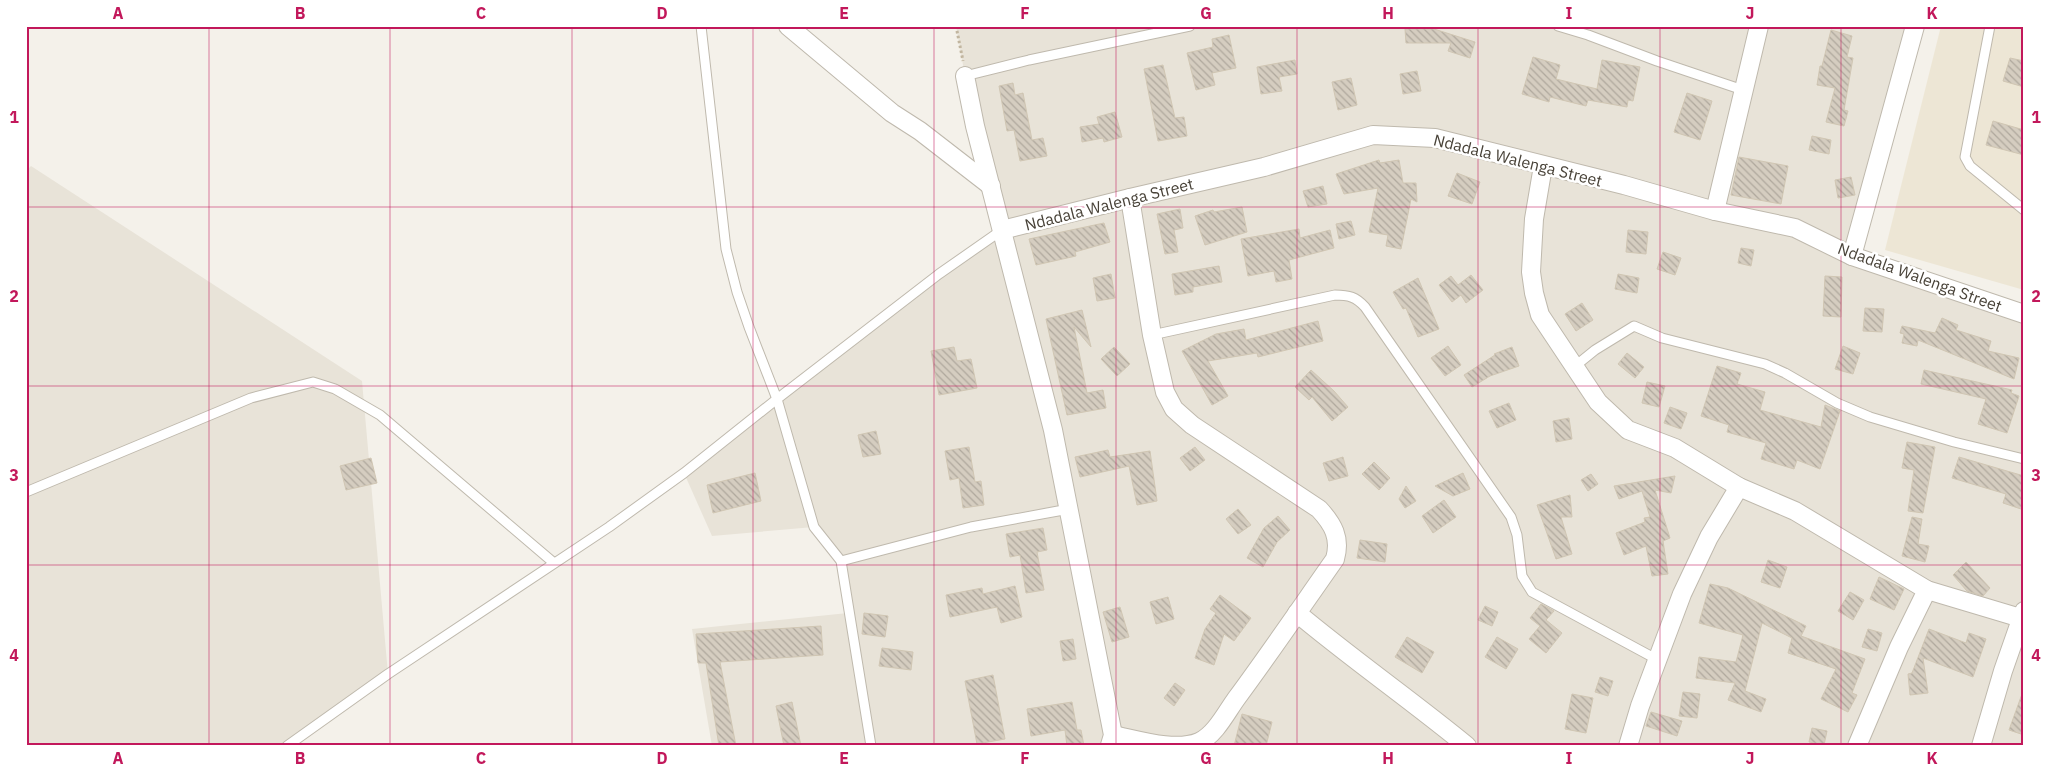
<svg xmlns="http://www.w3.org/2000/svg" width="2050" height="772" font-family="'IBM Plex Sans',sans-serif">
  <style>
    .residential { fill: #e8e3d8 }
    .education { fill: #ede6d5 }
    .building { fill: url(#building-back-hatch); stroke: #d0c6b3 }
    .lines { fill: none; stroke-linecap: round; stroke-linejoin: round }
    .lane-casing { stroke: #bfb9ad; stroke-width: 11 }
    .street-casing { stroke: #bfb9ad; stroke-width: 20 }
    .path { stroke: #c1b59f; stroke-width: 3; stroke-dasharray: 2.5 2.5; stroke-linecap: butt }
    .lane { stroke: #fff; stroke-width: 9 }
    .street { stroke: #fff; stroke-width: 18 }
    .grid { fill: none; stroke: #c2185b; stroke-width: 1; stroke-opacity: 0.55 }
    .labels { text-anchor: middle; stroke-width: 5; stroke-linejoin: round; paint-order: stroke }
    .street-label { font-size: 16px; fill: #484238; stroke: #fff }
    .neatline { fill: none; stroke: #c2185b; stroke-width: 2 }
    .grid-label { font-size: 16px; text-anchor: middle; font-weight: bold; fill: #c2185b }
  </style>
  <defs>
    <pattern id="building-back-hatch" width="6" height="6" patternUnits="userSpaceOnUse" patternTransform="scale(1.25)"><rect width="6" height="6" fill="#d5cdc0"/><path d="M-1 5l2 2M0 0l6 6M5-1l2 2" fill="none" stroke="#afa89d"/></pattern>
  </defs>
  <rect width="100%" height="100%" fill="#f4f1ea"/>
  <g class="residential">
    <polygon points="956,26 1914,26 1852,256 2024,314 2024,746 712,746 692,629 848,613 841,561 814,527 712,536 684,473 1002,230 965,76"/>
    <polygon points="31,166 362,381 388,674 287,746 26,746 26,171"/>
  </g>
  <polygon class="education" points="1941,26 2024,26 2024,290 1885,250"/>
  <g class="building">
    <polygon points="1405,29 1434,29 1475,42 1470,58 1448,51 1451,43 1406,43"/>
    <polygon points="1831,30 1852,36 1847,57 1853,58 1844,110 1848,111 1844,126 1826,122 1835,88 1817,85 1820,66 1822,66"/>
    <polygon points="1229,35 1236,68 1212,73 1215,85 1196,90 1187,53 1213,47 1212,39"/>
    <polygon points="1533,57 1560,65 1556,79 1597,89 1602,60 1640,67 1633,101 1628,100 1627,107 1588,100 1586,106 1550,97 1549,102 1522,94"/>
    <polygon points="2010,58 2024,61 2024,87 2003,81"/>
    <polygon points="1295,60 1297,74 1279,77 1282,91 1261,94 1257,67"/>
    <polygon points="1163,65 1175,118 1184,117 1187,136 1158,141 1144,69"/>
    <polygon points="1417,71 1421,91 1403,94 1400,74"/>
    <polygon points="1351,78 1357,105 1338,110 1332,82"/>
    <polygon points="1013,83 1015,95 1023,93 1032,140 1043,138 1047,156 1020,161 1014,130 1007,131 999,86"/>
    <polygon points="1687,93 1712,101 1700,140 1674,132"/>
    <polygon points="1115,112 1122,137 1104,142 1103,138 1082,142 1080,127 1099,124 1097,117"/>
    <polygon points="1993,121 2024,130 2024,155 1986,145"/>
    <polygon points="1812,136 1831,140 1829,154 1809,150"/>
    <polygon points="1739,157 1788,166 1781,204 1731,195"/>
    <polygon points="1379,160 1380,163 1399,160 1403,183 1416,183 1417,202 1411,199 1401,249 1386,246 1388,235 1369,232 1378,188 1344,194 1336,174"/>
    <polygon points="1457,173 1480,182 1472,204 1448,196"/>
    <polygon points="1851,177 1855,195 1838,198 1835,180"/>
    <polygon points="1323,186 1327,204 1308,207 1303,191"/>
    <polygon points="1242,207 1247,232 1205,245 1195,216 1213,210 1214,212"/>
    <polygon points="1180,209 1183,228 1174,230 1178,252 1165,254 1157,214"/>
    <polygon points="1351,221 1355,235 1339,239 1336,224"/>
    <polygon points="1104,223 1110,242 1075,252 1076,256 1036,265 1029,239"/>
    <polygon points="1299,229 1300,238 1330,230 1334,248 1289,260 1292,279 1276,282 1274,271 1248,276 1241,239"/>
    <polygon points="1628,230 1648,232 1646,254 1626,252"/>
    <polygon points="1741,248 1754,250 1751,266 1738,263"/>
    <polygon points="1663,252 1681,258 1675,275 1657,269"/>
    <polygon points="1219,266 1222,282 1193,287 1193,292 1175,295 1172,274"/>
    <polygon points="1111,274 1115,298 1097,301 1093,278"/>
    <polygon points="1618,274 1639,278 1637,293 1615,289"/>
    <polygon points="1471,275 1483,290 1466,303 1461,295 1452,302 1439,285 1451,276 1458,285"/>
    <polygon points="1825,276 1842,277 1841,317 1823,316"/>
    <polygon points="1418,278 1439,329 1418,337 1406,308 1403,309 1393,292"/>
    <polygon points="1582,303 1593,320 1576,331 1565,314"/>
    <polygon points="1865,308 1884,309 1882,332 1863,331"/>
    <polygon points="1082,310 1091,347 1074,327 1087,393 1103,390 1106,408 1067,415 1046,319"/>
    <polygon points="1942,318 1958,325 1956,330 1991,341 1988,351 2019,358 2014,379 1918,340 1917,346 1902,343 1904,334 1900,333 1902,326 1935,333"/>
    <polygon points="1318,321 1323,341 1258,357 1257,353 1208,361 1228,396 1212,405 1182,351 1216,334 1244,329 1246,340"/>
    <polygon points="1448,346 1461,365 1445,376 1431,358"/>
    <polygon points="1843,346 1860,353 1853,374 1835,369"/>
    <polygon points="954,347 957,361 971,359 977,388 939,395 931,351"/>
    <polygon points="1114,347 1130,364 1117,376 1101,359"/>
    <polygon points="1512,347 1519,366 1490,376 1472,387 1464,375 1495,355 1494,354"/>
    <polygon points="1627,353 1644,367 1635,378 1618,364"/>
    <polygon points="1717,366 1741,373 1737,384 1765,392 1760,410 1821,427 1825,405 1840,411 1820,469 1797,460 1794,469 1761,459 1766,443 1727,432 1729,425 1701,416"/>
    <polygon points="1311,370 1334,391 1348,407 1332,421 1312,397 1309,400 1295,387"/>
    <polygon points="1924,370 2012,390 2011,393 2019,396 2007,433 1978,424 1986,399 1921,384"/>
    <polygon points="1647,382 1665,386 1659,407 1642,403"/>
    <polygon points="1509,403 1516,420 1497,428 1489,411"/>
    <polygon points="1670,407 1687,413 1681,429 1664,423"/>
    <polygon points="1569,418 1572,439 1556,442 1553,421"/>
    <polygon points="876,431 881,454 863,457 858,435"/>
    <polygon points="1907,442 1935,447 1923,513 1908,511 1914,470 1902,468"/>
    <polygon points="969,447 975,482 981,481 984,505 963,508 959,478 950,480 945,451"/>
    <polygon points="1195,447 1205,460 1190,471 1180,458"/>
    <polygon points="1108,450 1110,457 1150,451 1157,501 1137,505 1129,466 1080,477 1075,457"/>
    <polygon points="1343,457 1348,476 1329,481 1323,463"/>
    <polygon points="1959,457 2024,476 2024,510 2003,503 2006,494 1952,478"/>
    <polygon points="371,458 377,483 346,490 340,466"/>
    <polygon points="1374,462 1390,478 1379,490 1362,474"/>
    <polygon points="755,473 761,501 713,513 707,485"/>
    <polygon points="1463,473 1470,489 1453,496 1435,486"/>
    <polygon points="1591,474 1598,484 1588,491 1581,480"/>
    <polygon points="1675,476 1671,493 1655,490 1670,538 1663,541 1668,574 1652,576 1646,546 1624,555 1616,533 1645,522 1644,518 1650,517 1642,491 1619,499 1614,486"/>
    <polygon points="1406,486 1416,501 1405,508 1399,499"/>
    <polygon points="1570,495 1572,517 1561,517 1572,554 1556,559 1537,505"/>
    <polygon points="1444,500 1456,517 1433,533 1422,516"/>
    <polygon points="1238,509 1251,525 1238,534 1226,519"/>
    <polygon points="1278,516 1290,530 1277,542 1263,567 1247,558 1264,528"/>
    <polygon points="1912,517 1922,519 1918,544 1929,546 1925,562 1902,556"/>
    <polygon points="1043,528 1047,550 1037,552 1044,590 1026,593 1020,555 1010,557 1006,534"/>
    <polygon points="1360,540 1387,544 1385,562 1357,558"/>
    <polygon points="1768,560 1787,567 1780,588 1761,582"/>
    <polygon points="1966,562 1990,588 1983,596 1967,591 1953,575"/>
    <polygon points="1879,577 1904,589 1894,610 1870,599"/>
    <polygon points="1710,584 1728,588 1806,626 1801,636 1865,659 1852,693 1857,695 1848,712 1821,699 1836,669 1788,653 1792,638 1762,623 1745,691 1766,699 1761,712 1728,700 1735,683 1696,678 1699,657 1736,662 1743,635 1699,623"/>
    <polygon points="1015,586 1022,617 1001,623 997,607 950,617 946,595 982,588 983,594"/>
    <polygon points="1850,592 1864,600 1853,620 1838,611"/>
    <polygon points="1220,595 1251,618 1234,641 1224,634 1214,665 1195,658 1205,629 1216,613 1210,609"/>
    <polygon points="1168,597 1174,619 1156,624 1150,602"/>
    <polygon points="1541,604 1554,611 1546,620 1562,633 1546,653 1529,639 1540,626 1530,618"/>
    <polygon points="1485,606 1498,612 1492,626 1478,620"/>
    <polygon points="1120,607 1129,637 1112,642 1103,612"/>
    <polygon points="864,613 888,616 885,637 862,634"/>
    <polygon points="821,626 823,655 720,662 736,746 719,746 706,663 698,663 696,634"/>
    <polygon points="1868,629 1882,633 1877,651 1862,647"/>
    <polygon points="1929,629 1966,643 1969,633 1986,639 1973,677 1923,658 1928,693 1910,695 1908,674 1912,673"/>
    <polygon points="1407,637 1434,652 1422,673 1395,657"/>
    <polygon points="1497,637 1518,649 1506,669 1485,657"/>
    <polygon points="1073,639 1076,659 1063,661 1060,641"/>
    <polygon points="882,648 913,652 911,670 879,666"/>
    <polygon points="993,675 1005,739 977,744 965,681"/>
    <polygon points="1600,677 1613,681 1608,696 1595,692"/>
    <polygon points="1175,683 1185,690 1174,706 1164,698"/>
    <polygon points="1683,692 1700,694 1697,718 1679,716"/>
    <polygon points="1572,694 1593,698 1586,733 1565,729"/>
    <polygon points="2022,694 2024,694 2024,735 2009,730"/>
    <polygon points="792,702 801,746 784,746 776,706"/>
    <polygon points="1072,702 1077,730 1081,730 1084,746 1067,746 1065,730 1031,736 1027,709"/>
    <polygon points="1651,712 1682,721 1677,736 1646,726"/>
    <polygon points="1242,714 1272,722 1266,746 1234,746"/>
    <polygon points="1812,728 1827,731 1824,745 1809,742"/>
  </g>
  <g class="lines">
    <g class="lane-casing">
      <g id="lane">
        <polyline points="701,26 726,249 737,292 749,327 777,399 814,527 841,561 871,746"/>
        <polyline points="1558,26 1588,35 1657,61 1743,90"/>
        <polyline points="1990,26 1965,157 1970,166 2024,210"/>
        <polyline points="965,76 1029,60 1190,26"/>
        <path d="M1152,335L1335,295C1349,295 1356,297 1365,307L1511,517L1517,535L1522,576L1532,592L1658,660"/>
        <polyline points="1574,367 1595,350 1634,326 1662,338 1765,364 1785,373 1837,403 1870,417 1954,442 2024,459"/>
        <polyline points="26,492 251,398 313,382 335,389 380,415 554,563"/>
        <polyline points="841,561 971,527 1069,509"/>
        <polyline points="287,746 388,674 609,527 684,473 777,399 939,274 1002,230"/>
      </g>
    </g>
    <g class="street-casing">
      <g id="street">
        <polyline points="788,26 892,113 920,131 991,186"/>
        <polyline points="965,76 975,126 1053,430 1113,735 1110,745"/>
        <polyline points="1543,166 1534,219 1531,272 1534,293 1540,315 1598,402 1628,430 1675,448 1739,487 1795,511 1927,590 2024,619"/>
        <polyline points="1715,211 1759,26"/>
        <polyline points="1002,230 1130,198 1264,167 1373,135 1435,138 1624,185 1715,211 1795,228 1852,256 2024,314"/>
        <polyline points="1852,256 1915,26"/>
        <path d="M1297,613C1352,659 1411,700 1467,746"/>
        <path d="M1113,735C1138,740 1175,752 1199,742C1215,735 1226,713 1236,699C1270,653 1302,606 1335,559C1341,538 1333,524 1319,509L1192,425L1174,409L1165,392L1152,335L1130,198"/>
        <polyline points="1628,746 1640,706 1682,594 1709,537 1739,487"/>
        <polyline points="1857,746 1899,647 1927,590"/>
        <polyline points="1981,746 2003,671 2024,611"/>
      </g>
    </g>
    <polyline class="path" points="956,26 963,61"/>
    <use href="#lane" class="lane"/>
    <use href="#street" class="street"/>
  </g>
  <path class="grid" d="M209,26V746M390,26V746M572,26V746M753,26V746M934,26V746M1116,26V746M1297,26V746M1478,26V746M1660,26V746M1841,26V746M26,207H2024M26,386H2024M26,565H2024"/>
  <g class="labels">
    <g class="street-label">
      <text transform="translate(1518 160) rotate(14)" y="6">Ndadala Walenga Street</text>
      <text transform="translate(1109 204) rotate(-14)" y="6">Ndadala Walenga Street</text>
      <text transform="translate(1920 277) rotate(20)" y="6">Ndadala Walenga Street</text>
    </g>
  </g>
  <rect width="2050" height="772" fill="none" stroke="#ffffff" stroke-width="55"/>
  <rect x="28" y="28" width="1994" height="716" class="neatline"/>
  <g class="grid-label">
    <text x="118" y="19">A</text>
    <text x="300" y="19">B</text>
    <text x="481" y="19">C</text>
    <text x="662" y="19">D</text>
    <text x="844" y="19">E</text>
    <text x="1025" y="19">F</text>
    <text x="1206" y="19">G</text>
    <text x="1388" y="19">H</text>
    <text x="1569" y="19">I</text>
    <text x="1750" y="19">J</text>
    <text x="1932" y="19">K</text>
    <text x="14" y="123">1</text>
    <text x="2036" y="123">1</text>
    <text x="14" y="302">2</text>
    <text x="2036" y="302">2</text>
    <text x="14" y="481">3</text>
    <text x="2036" y="481">3</text>
    <text x="14" y="661">4</text>
    <text x="2036" y="661">4</text>
    <text x="118" y="764">A</text>
    <text x="300" y="764">B</text>
    <text x="481" y="764">C</text>
    <text x="662" y="764">D</text>
    <text x="844" y="764">E</text>
    <text x="1025" y="764">F</text>
    <text x="1206" y="764">G</text>
    <text x="1388" y="764">H</text>
    <text x="1569" y="764">I</text>
    <text x="1750" y="764">J</text>
    <text x="1932" y="764">K</text>
  </g>
</svg>
